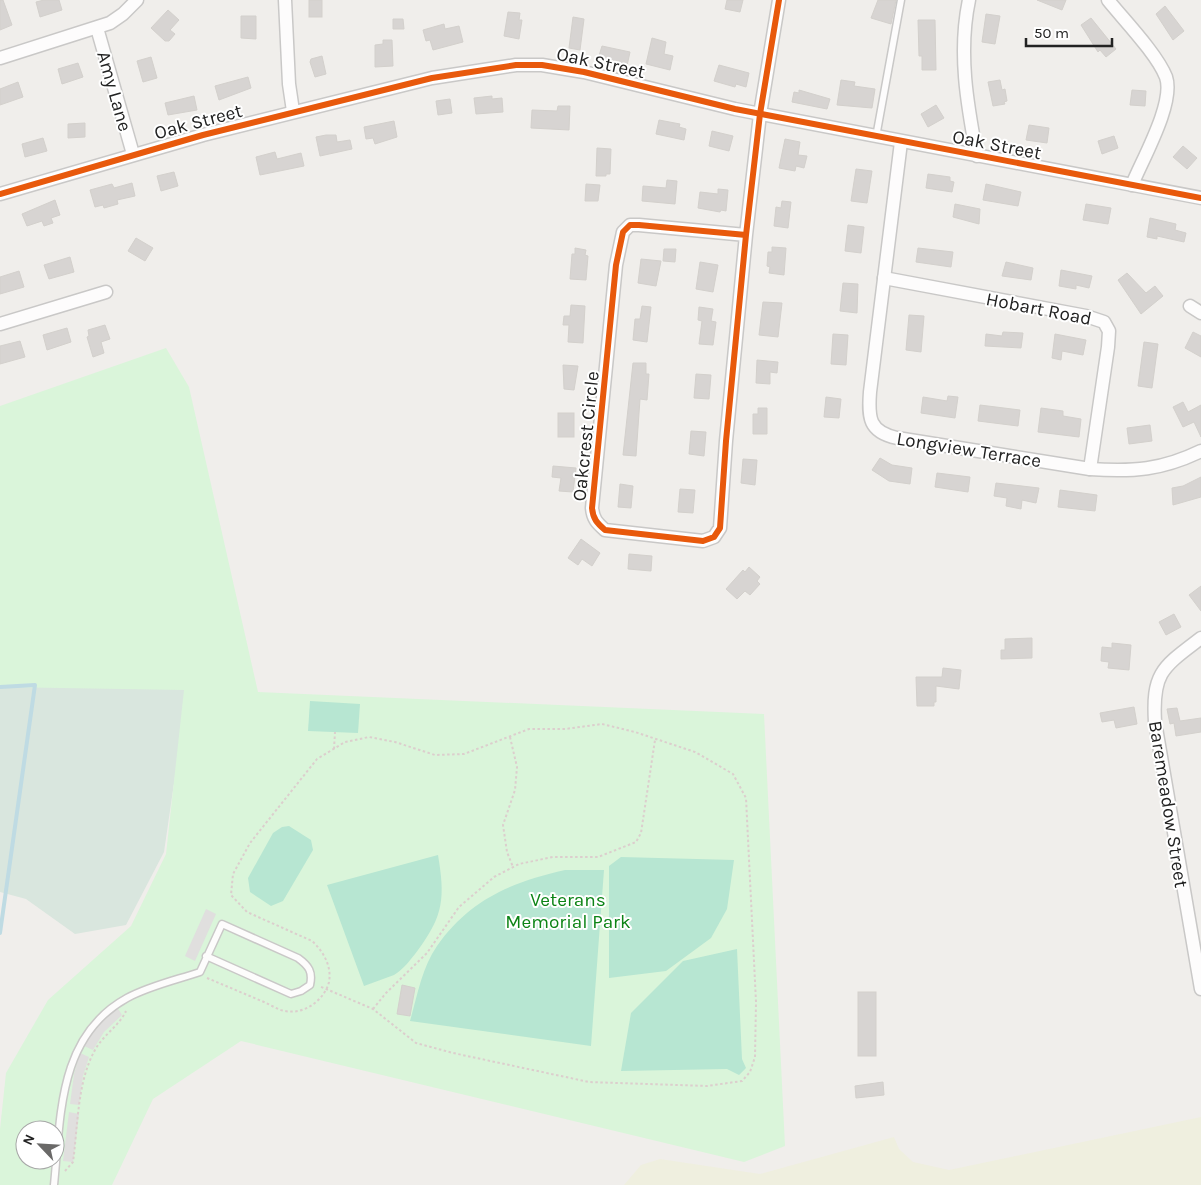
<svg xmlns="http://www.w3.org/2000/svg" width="1201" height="1185" font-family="Karla,sans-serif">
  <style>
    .farmland { fill: #efefdf }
    .wetland { fill: #d9e6de }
    .park { fill: #daf5da; fill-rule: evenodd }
    .pitch { fill: #b7e6d2 }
    .parking { fill: #e0dfde }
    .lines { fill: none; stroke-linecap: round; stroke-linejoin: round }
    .stream { stroke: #bfdbe3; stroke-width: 4 }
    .building { fill: #d7d4d2; stroke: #d3d0cc }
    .service-casing { stroke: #c9c8c7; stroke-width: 9 }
    .minor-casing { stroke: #c9c8c7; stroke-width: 15 }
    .path { stroke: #dccecd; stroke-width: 2; stroke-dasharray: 2.5 2.5; stroke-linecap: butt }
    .service { stroke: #fdfcfc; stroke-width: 6 }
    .minor { stroke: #fdfcfc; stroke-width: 12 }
    .cycleway-casing { stroke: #fff; stroke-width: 9 }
    .cycleway { stroke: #e8590c; stroke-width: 6 }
    .labels { text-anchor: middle; stroke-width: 4; stroke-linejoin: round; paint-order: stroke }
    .street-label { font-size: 19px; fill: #222; stroke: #fff }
    .park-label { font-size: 19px; fill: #0c8416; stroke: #fff }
  </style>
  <rect width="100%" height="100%" fill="#f0eeeb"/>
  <polygon class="farmland" points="1201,1117 1201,1185 624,1185 641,1165 660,1159 760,1174 894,1137 899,1149 913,1162 949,1170"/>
  <polygon class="wetland" points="0,479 21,481 187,694 164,852 126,925 75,934 26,899 0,892"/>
  <path class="park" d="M166,348L189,387L258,692L764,714L785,1146L744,1162L241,1041L153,1099L112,1185H0V1129L6,1073L48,1000L131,926L166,854L184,690L0,687V406ZM25,1130H55V1160H25Z"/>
  <g class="pitch">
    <polygon points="310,701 360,704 358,733 308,731"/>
    <polygon points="289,826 311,840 313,850 283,901 271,906 250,892 248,878 273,833 282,827"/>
    <path d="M438,855C445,897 444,915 418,950C412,958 403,970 394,975C384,979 374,982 364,986L327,885Z"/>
    <polygon points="621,857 734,860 727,909 711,938 666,971 609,978 609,866"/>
    <path d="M565,870H604L591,1046L410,1021C417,997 422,967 437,946C470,899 512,882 565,870Z"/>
    <polygon points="737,949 742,1059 746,1068 739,1075 727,1069 621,1071 631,1013 683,961"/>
  </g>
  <g class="parking">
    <polygon points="206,909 216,914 195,961 185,956"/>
    <polygon points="117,1007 122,1015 104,1032 93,1050 84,1046 96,1027"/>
    <polygon points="80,1053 89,1057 83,1076 79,1105 70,1104 74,1074"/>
    <polygon points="69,1112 79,1114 73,1162 63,1161"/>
  </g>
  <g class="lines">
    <polyline class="stream" points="0,687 35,685 0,933"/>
  </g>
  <g class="building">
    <polygon points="0,0 3,0 12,25 0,30"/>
    <polygon points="44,0 59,0 62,10 40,17 36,2"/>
    <rect x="309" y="0" width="13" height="17"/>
    <polygon points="727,0 743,0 740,12 725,9"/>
    <polygon points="878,0 896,0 891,24 871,18"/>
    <polygon points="1037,0 1066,0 1062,10"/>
    <polygon points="1165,6 1184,31 1173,40 1156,14"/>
    <polygon points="168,10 179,20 170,30 175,34 169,41 165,41 151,28"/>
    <polygon points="508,12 520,13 519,20 522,20 519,39 504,36"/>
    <polygon points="986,14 1000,16 995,44 982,42"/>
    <polygon points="241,16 256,16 256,39 241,38"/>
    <polygon points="573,17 584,19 580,50 569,48"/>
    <polygon points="1091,18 1116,49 1106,57 1100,50 1098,52 1081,25"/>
    <polygon points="393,19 403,19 404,29 393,29"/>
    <polygon points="918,20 935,20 936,70 922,70 922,56 919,56"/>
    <polygon points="444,24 445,29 459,26 463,42 433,50 430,40 426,41 423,30"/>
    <polygon points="652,38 666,42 664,54 673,56 670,70 646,64"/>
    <polygon points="383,40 392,40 393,66 375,67 375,45 383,44"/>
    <polygon points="602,46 630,52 627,66 598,59"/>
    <polygon points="322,56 326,74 315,77 310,62 311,59"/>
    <polygon points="151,57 157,78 143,82 137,61"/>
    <polygon points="78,63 83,77 62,84 58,69"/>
    <polygon points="719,65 749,73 746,87 736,84 735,87 714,81"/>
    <polygon points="248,77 251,88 219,100 215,86"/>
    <polygon points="841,80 855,82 854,86 875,89 872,108 837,105"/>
    <polygon points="1000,80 1002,90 1005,89 1007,101 1004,102 1005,104 993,106 988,82"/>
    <polygon points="18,82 23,97 0,105 0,89"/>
    <polygon points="799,90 830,99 827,109 792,102 794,92 799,93"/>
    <polygon points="1132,90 1146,91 1145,106 1130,105"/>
    <polygon points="194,96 197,110 168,115 165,103"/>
    <polygon points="492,96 492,99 502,98 503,112 476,114 474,98"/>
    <polygon points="450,99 452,113 438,115 436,101"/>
    <polygon points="936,105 944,118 928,127 921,114"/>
    <polygon points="558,106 570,106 569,130 531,128 532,110 557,111"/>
    <polygon points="659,120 680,124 679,127 686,129 684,140 656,134"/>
    <polygon points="394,121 397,137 375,144 373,138 366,139 364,127"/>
    <polygon points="85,123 85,137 68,138 68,124"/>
    <polygon points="1029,125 1049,128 1047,143 1026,140"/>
    <polygon points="712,131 733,136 729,151 709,146"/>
    <polygon points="326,135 336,135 337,142 350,140 352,149 320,156 316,137"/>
    <polygon points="1114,136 1118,148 1102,154 1098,141"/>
    <polygon points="43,138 47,151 25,157 22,144"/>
    <polygon points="785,139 800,142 798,155 807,156 804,168 796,166 795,171 779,168"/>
    <polygon points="1183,146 1197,158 1187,169 1173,157"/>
    <polygon points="597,148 611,149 610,174 606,174 606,176 596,176"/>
    <polygon points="275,152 277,159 301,153 304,166 260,175 256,157"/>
    <polygon points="856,169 872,171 867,203 851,201"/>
    <polygon points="174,172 178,186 161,191 157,176"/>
    <polygon points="928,174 950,177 950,181 954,182 952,192 926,188"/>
    <polygon points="667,180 677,181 675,204 642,201 643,186 666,188"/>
    <polygon points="132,183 135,196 117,200 118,204 104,208 103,205 95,207 90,190 112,184 114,188"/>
    <polygon points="586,184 600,185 598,201 585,201"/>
    <polygon points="986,184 1021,192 1018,206 983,200"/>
    <polygon points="718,189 728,190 726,211 721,210 720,212 698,208 700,192 718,194"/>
    <polygon points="55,200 60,215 51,218 53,223 44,226 42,221 27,226 22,214"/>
    <polygon points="782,201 791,202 788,228 774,226 776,207 781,208"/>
    <polygon points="955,204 980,209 979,224 953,217"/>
    <polygon points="1086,204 1111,208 1108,224 1083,220"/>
    <polygon points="1150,218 1176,224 1175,230 1186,233 1184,242 1157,236 1157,239 1147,237"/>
    <polygon points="848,225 864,227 861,253 845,251"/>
    <polygon points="136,238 153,248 145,261 128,251"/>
    <polygon points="772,247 786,248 784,275 769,273 770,267 767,266 768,252 772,252"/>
    <polygon points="575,248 586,250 585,255 588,256 586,280 570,279 572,254 575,254"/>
    <polygon points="918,248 953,252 951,267 916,262"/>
    <polygon points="664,249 676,249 675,262 663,261"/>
    <polygon points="70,257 74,272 49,279 44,265"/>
    <polygon points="641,259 661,261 656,286 638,283"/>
    <polygon points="700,262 718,265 713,292 696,289"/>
    <polygon points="1006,262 1033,268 1031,280 1002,276"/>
    <polygon points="1061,270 1092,276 1089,288 1076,285 1076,289 1059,286"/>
    <polygon points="19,271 24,287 0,294 0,277"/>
    <polygon points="1127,273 1146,293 1155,286 1163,296 1141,314 1118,280"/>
    <polygon points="843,283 858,284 857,313 840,311"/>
    <polygon points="763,302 782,303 778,337 759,335"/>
    <polygon points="571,305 585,306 583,343 568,342 569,325 563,325 564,316 570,316"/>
    <polygon points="642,306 651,307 647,342 633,340 635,319 640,319"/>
    <polygon points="699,307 713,309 711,321 716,322 713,345 699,344 702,321 698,320"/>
    <polygon points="909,315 924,316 921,352 906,350"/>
    <polygon points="105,325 110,339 101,342 104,353 93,357 87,337 89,336 88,330"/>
    <polygon points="67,328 71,342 47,350 43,335"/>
    <polygon points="1003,332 1023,333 1021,348 985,346 986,334 1002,336"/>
    <polygon points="1193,332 1201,336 1201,357 1185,348"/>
    <polygon points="833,334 848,335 846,365 831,364"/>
    <polygon points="1055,334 1086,340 1083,355 1062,351 1061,360 1052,358"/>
    <polygon points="20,341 25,357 0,364 0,346"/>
    <polygon points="1144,342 1158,344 1152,388 1138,386"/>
    <polygon points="757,360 778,362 777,373 770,372 770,384 756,383"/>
    <polygon points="633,363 646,363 646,374 649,374 647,400 640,399 636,456 623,455"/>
    <polygon points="563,365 578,366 574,390 564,389"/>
    <polygon points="696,374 711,375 709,399 694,398"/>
    <polygon points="948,396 958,397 955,418 921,413 923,397 947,401"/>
    <polygon points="826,397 841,399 839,418 824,417"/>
    <polygon points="1183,402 1188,412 1201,405 1201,437 1194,422 1183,427 1173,407"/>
    <polygon points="980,405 1020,410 1018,426 978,421"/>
    <polygon points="758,408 767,408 767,434 753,434 753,414 758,414"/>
    <polygon points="1041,408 1063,411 1063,416 1081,419 1079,437 1038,432"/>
    <rect x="558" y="413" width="16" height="24"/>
    <polygon points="1150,425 1152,441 1129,444 1127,428"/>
    <polygon points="691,431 706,432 704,456 689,454"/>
    <polygon points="880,458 892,465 912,468 910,484 889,481 872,470"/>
    <polygon points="743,459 757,460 755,485 741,483"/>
    <polygon points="553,466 576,468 573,492 559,491 561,478 552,477"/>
    <polygon points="937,473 970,477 968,492 935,487"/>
    <polygon points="1201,477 1201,497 1173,505 1172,488 1183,486"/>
    <polygon points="996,483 1039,488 1036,503 1022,500 1021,509 1006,506 1007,498 994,496"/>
    <polygon points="620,484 633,486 631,508 618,507"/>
    <polygon points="680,489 695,490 693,513 678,512"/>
    <polygon points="1060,490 1097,495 1095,511 1058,507"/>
    <polygon points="581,539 600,553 592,566 582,559 578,565 568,558"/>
    <polygon points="629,554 652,556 651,571 628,569"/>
    <polygon points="749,567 760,577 757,581 760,584 750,595 745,591 737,599 726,589 743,570 745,572"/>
    <polygon points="1201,586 1201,611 1189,595"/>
    <polygon points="1174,614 1181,627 1166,635 1159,622"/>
    <polygon points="1032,638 1032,658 1001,659 1001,650 1005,650 1005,639"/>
    <polygon points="1112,643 1131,645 1129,670 1108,668 1109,662 1101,661 1102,647 1112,648"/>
    <polygon points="943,668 961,670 959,689 936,686 936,702 934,702 934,706 917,706 916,677 942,677"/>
    <polygon points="1134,707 1137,724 1116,728 1114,720 1102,722 1100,713"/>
    <polygon points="1177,708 1180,721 1201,718 1201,732 1176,736 1174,723 1170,724 1167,709"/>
    <polygon points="402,985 415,988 410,1016 397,1014"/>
    <rect x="858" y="992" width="18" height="64"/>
    <polygon points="883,1082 884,1095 856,1098 855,1086"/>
  </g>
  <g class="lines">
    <g class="service-casing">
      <g id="service">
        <polyline points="876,137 901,0"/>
        <path d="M54,1185C61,1115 58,1036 127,998C149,986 176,980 200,972L222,924L298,958C309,966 313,972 310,985L301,991L291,994L206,956"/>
      </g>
    </g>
    <g class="minor-casing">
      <g id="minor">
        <polyline points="285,0 289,84 293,111"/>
        <path d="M969,0C958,52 967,104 977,156"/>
        <path d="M1108,0C1124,20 1157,54 1166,77C1175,103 1142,160 1132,185"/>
        <polyline points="97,28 133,154"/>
        <polyline points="0,58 110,23 123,14 137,0"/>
        <path d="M901,142L870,392C868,418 869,432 897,438L1090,469C1133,472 1162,470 1201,451"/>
        <polyline points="0,194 203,135 432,78 516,65 542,65 584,72 735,109 1201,198"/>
        <path d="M746,235L726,441L720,528L714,537L703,541L605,530C597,523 593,519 592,508L616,265L623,232L630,225H639L746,235L760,114L779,0"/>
        <polyline points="884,278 1086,316 1104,322 1109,331 1108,347 1090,469"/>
        <polyline points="1190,306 1201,313"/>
        <polyline points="0,324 106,292"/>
        <path d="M1201,638C1163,667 1152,672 1155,722L1201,989"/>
      </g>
    </g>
    <g class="path">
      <polyline points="510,737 517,767 515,790 503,825 507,852 513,867"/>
      <polyline points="334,749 335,732"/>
      <path d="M207,978C226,986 245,994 264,1002C271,1005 278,1010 285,1011C305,1015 325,999 329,982C332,966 323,951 312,941L247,912L231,895L233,874L250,843L317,759L345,742L369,737L395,742L435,755L464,754L529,729H565L602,724L635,732L695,752L733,774L746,798L756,1002L755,1057L750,1072L742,1081L707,1086L589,1082L453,1053L416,1043L373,1009L319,986"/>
      <polyline points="373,1009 386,993 427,953 459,907 494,877 519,864 553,857 598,857 636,842 641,833 655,740"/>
      <path d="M65,1171L73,1162C78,1126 77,1082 95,1050C103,1035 119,1026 126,1011"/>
    </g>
    <use href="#service" class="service"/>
    <use href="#minor" class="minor"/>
    <g class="cycleway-casing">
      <g id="cycleway">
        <polyline points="0,194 203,135 432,78 516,65 542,65 584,72 735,109 1201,198"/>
        <path d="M746,235L726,441L720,528L714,537L703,541L605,530C597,523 593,519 592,508L616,265L623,232L630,225H639L746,235L760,114L779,0"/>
      </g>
    </g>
    <use href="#cycleway" class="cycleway"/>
  </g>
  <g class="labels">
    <g class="street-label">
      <text transform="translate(601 62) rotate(12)" y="7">Oak Street</text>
      <text transform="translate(115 91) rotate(74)" y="7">Amy Lane</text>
      <text transform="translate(198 121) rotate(-15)" y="7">Oak Street</text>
      <text transform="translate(997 144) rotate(11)" y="7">Oak Street</text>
      <text transform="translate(1039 308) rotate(11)" y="7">Hobart Road</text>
      <text transform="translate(585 436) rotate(-84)" y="7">Oakcrest Circle</text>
      <text transform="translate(969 449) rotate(9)" y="7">Longview Terrace</text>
      <text transform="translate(1169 804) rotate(81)" y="7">Baremeadow Street</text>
    </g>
    <g class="park-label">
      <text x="568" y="906">Veterans<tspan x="568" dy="22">Memorial Park</tspan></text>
    </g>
  </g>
  <g transform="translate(40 1145) rotate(295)"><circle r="24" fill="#ffffff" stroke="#a7a7a7"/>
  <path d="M0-4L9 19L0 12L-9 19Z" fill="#6a6968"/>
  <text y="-8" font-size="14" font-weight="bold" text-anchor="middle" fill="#222222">N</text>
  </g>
  <path d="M1026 38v8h86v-8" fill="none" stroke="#222222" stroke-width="2.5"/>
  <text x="1034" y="38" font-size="15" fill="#222222" stroke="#ffffff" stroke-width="4" paint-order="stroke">50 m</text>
</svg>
